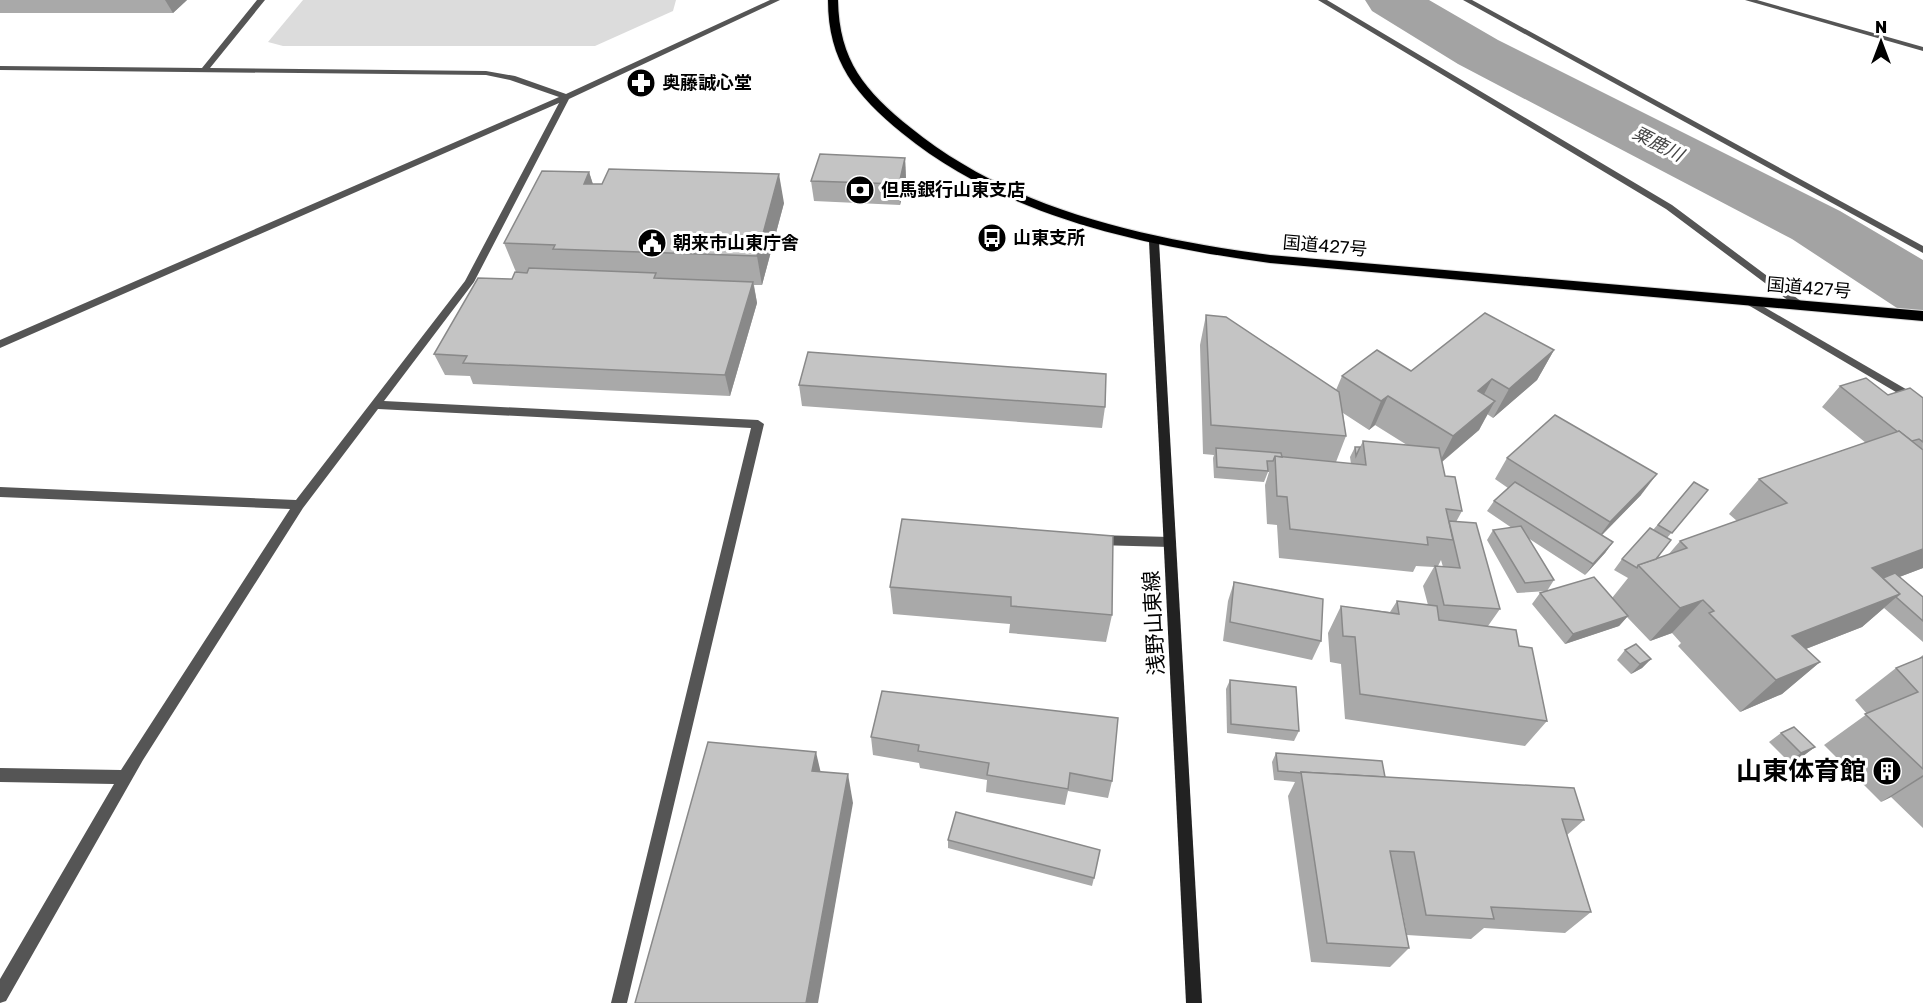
<svg xmlns="http://www.w3.org/2000/svg" width="1923" height="1003" font-family="'Golos Text','Noto Sans JP',sans-serif">
  <style>
    .green { fill: #dcdcdc }
    .lines { fill: none; stroke-linecap: round; stroke-linejoin: round }
    .river { fill: #a3a3a3; fill-rule: evenodd }
    .trunk-casing { stroke: #dbdbdb; stroke-width: 2 }
    .minor { fill: #555; fill-rule: evenodd }
    .secondary { fill: #222; fill-rule: evenodd }
    .trunk { fill: #000; fill-rule: evenodd }
    .wall { fill: #a9a9a9; fill-rule: evenodd }
    .shaded-wall { fill: #898989 }
    .building { fill: #c4c4c4; stroke: #898989; stroke-width: 1.5 }
    .labels { text-anchor: middle; stroke-width: 6; stroke-linejoin: round; paint-order: stroke }
    .far-poi-label { font-size: 18px; font-weight: bold; fill: #000; stroke: #fff; text-anchor: start }
    .far-water-label { font-size: 18px; font-style: italic; fill: #444; stroke: #fff }
    .far-street-label { font-size: 18px; fill: #000; stroke: #fff }
    .street-label { font-size: 21px; fill: #000; stroke: #fff }
    .near-poi-label { font-size: 26px; font-weight: bold; fill: #000; stroke: #fff; text-anchor: end }
  </style>
  <rect width="100%" height="100%" fill="#fff"/>
  <polygon class="green" points="303,0 676,0 673,11 595,46 283,46 268,42"/>
  <g class="lines">
    <polygon class="river" points="1365,0 1429,0 1498,40 1840,211 1923,260 1923,315 1897,308 1792,239 1458,64 1372,11"/>
    <g class="trunk-casing">
      <path id="trunk" d="M828,0H838C839,61 865,91 911,128C1012,210 1144,238 1270,255L1923,311V321L1270,263C1141,245 1005,217 902,133C856,95 828,62 828,0Z"/>
    </g>
    <g class="minor">
      <polygon points="257,0 265,0 210,68 486,71 515,76 566,94 770,0 780,0 569,99 474,282 384,401 758,420 764,424 627,1003 611,1003 751,428 378,409 303,508 143,760 6,1001 0,1003 0,979 114,784 0,782 0,768 121,770 290,509 0,497 0,487 296,500 465,281 559,103 0,348 0,340 559,97 510,80 486,75 0,70 0,66 202,68"/>
      <polygon points="1318,0 1327,0 1672,205 1806,305 1805,307 1797,307 1666,209"/>
      <polygon points="1463,0 1472,0 1923,246 1923,253"/>
      <polygon points="1745,0 1757,0 1923,47 1923,51"/>
      <polygon points="1747,297 1923,399 1923,408 1743,302 1743,298"/>
      <polygon points="1096,535 1170,537 1174,539 1176,542 1174,545 1170,547 1096,545 1092,543 1090,540 1092,537"/>
    </g>
    <polygon class="secondary" points="1154,238 1159,241 1202,1003 1186,1003 1149,241"/>
    <use href="#trunk" class="trunk"/>
  </g>
  <g class="wall">
    <polygon points="0,0 187,0 173,13 0,13"/>
    <polygon points="905,158 906,179 900,205 814,201 811,181"/>
    <polygon points="589,172 593,184 784,203 762,285 754,285 757,303 730,396 473,384 470,376 445,375 434,354 512,279 516,272 504,243"/>
    <path d="M1206,315L1336,390L1342,376L1411,371L1554,350L1537,380L1493,418L1487,414L1479,430L1442,462L1445,476L1462,511L1456,522L1500,609L1488,626L1519,646L1547,721L1525,746L1345,719L1341,664L1330,662L1328,633L1341,606L1390,612L1397,601L1428,605L1423,586L1434,567L1416,566L1413,572L1279,558L1277,525L1267,524L1265,485L1269,472H1268L1264,482L1214,478L1213,458L1214,455L1203,454L1200,345ZM1343,413L1369,430L1375,425L1407,445L1363,441L1360,447H1355L1350,457L1351,464L1336,462L1346,436ZM1441,560L1443,567L1438,566Z"/>
    <polygon points="799,385 1105,407 1102,428 802,406"/>
    <polygon points="1840,386 1888,395 1923,398 1923,568 1899,577 1923,597 1923,642 1884,608 1862,627 1806,649 1820,662 1782,694 1740,712 1678,646 1681,643 1672,633 1650,641 1627,617 1619,626 1565,644 1532,604 1540,593 1612,598 1628,578 1614,570 1622,559 1653,530 1694,482 1708,490 1667,538 1656,559 1668,555 1680,541 1737,521 1729,514 1759,479 1866,443 1822,407"/>
    <polygon points="1507,458 1641,495 1602,535 1613,542 1605,553 1585,575 1528,538 1554,580 1547,591 1517,593 1487,540 1493,530 1512,528 1487,511 1494,501 1508,488 1495,479"/>
    <polygon points="902,519 1112,615 1106,642 1009,633 1010,624 893,614 890,587"/>
    <polygon points="1234,582 1321,641 1312,660 1223,641 1228,601"/>
    <polygon points="1625,650 1651,659 1642,668 1631,674 1617,660"/>
    <polygon points="1923,655 1923,828 1891,797 1881,802 1824,745 1867,714 1855,700 1896,668 1918,659"/>
    <polygon points="1230,680 1299,731 1294,741 1227,733 1226,689"/>
    <polygon points="882,691 1112,781 1108,798 1068,791 1065,805 986,792 987,780 920,768 919,763 873,755 871,737"/>
    <polygon points="1781,733 1815,747 1803,756 1789,762 1769,742"/>
    <polygon points="1276,753 1584,820 1567,835 1591,912 1565,933 1484,928 1471,939 1407,935 1395,874 1409,948 1390,967 1311,962 1288,796 1295,782 1274,780 1272,762"/>
    <polygon points="948,840 1094,878 1092,886 948,848"/>
  </g>
  <g class="shaded-wall">
    <polygon points="165,0 187,0 173,13"/>
    <polygon points="905,158 906,179 900,205 899,184"/>
    <polygon points="589,172 598,201 584,184"/>
    <polygon points="779,174 784,203 762,285 757,256"/>
    <polygon points="753,282 757,303 730,396 725,375"/>
    <polygon points="1554,350 1537,380 1493,418 1509,389"/>
    <polygon points="1492,379 1477,408 1478,391"/>
    <polygon points="1388,396 1375,425 1369,430 1381,401"/>
    <polygon points="1495,401 1479,430 1438,465 1453,436"/>
    <polygon points="1657,474 1641,495 1595,542 1610,522"/>
    <polygon points="1613,542 1605,553 1585,575 1593,564"/>
    <polygon points="1923,549 1923,568 1881,584 1872,568"/>
    <polygon points="1900,594 1862,627 1762,666 1792,636"/>
    <polygon points="1703,600 1672,633 1650,641 1680,608"/>
    <polygon points="1628,616 1619,626 1565,644 1573,634"/>
    <polygon points="1651,659 1642,668 1631,674 1640,664"/>
    <polygon points="1820,662 1782,694 1740,712 1776,680"/>
    <polygon points="1815,747 1803,756 1789,762 1801,753"/>
    <polygon points="816,752 823,782 812,771"/>
    <polygon points="848,774 853,803 818,1003 806,1003"/>
    <polygon points="1923,775 1923,777 1891,797 1881,802"/>
  </g>
  <g class="building">
    <polygon points="820,154 905,158 899,184 811,181"/>
    <polygon points="609,169 779,174 757,256 553,249 555,245 504,243 542,171 589,172 584,184 602,184"/>
    <polygon points="529,268 656,273 654,278 753,282 725,375 463,363 467,356 434,354 478,278 512,279 515,272 527,273"/>
    <polygon points="1485,313 1554,350 1509,389 1492,379 1478,391 1495,401 1453,436 1388,396 1381,401 1342,376 1377,350 1411,371"/>
    <polygon points="1206,315 1226,317 1339,392 1346,436 1211,425"/>
    <polygon points="808,352 1106,374 1105,407 799,385"/>
    <polygon points="1866,378 1888,395 1910,388 1923,398 1923,442 1919,439 1912,441 1899,431 1898,432 1840,386"/>
    <polygon points="1555,415 1657,474 1610,522 1507,458"/>
    <polygon points="1899,431 1923,450 1923,549 1872,568 1900,594 1792,636 1820,662 1776,680 1709,613 1714,611 1703,600 1680,608 1638,565 1687,548 1680,541 1787,503 1759,479"/>
    <polygon points="1363,441 1439,448 1445,476 1455,477 1462,511 1446,509 1453,540 1427,537 1428,545 1290,529 1287,497 1277,496 1275,456 1366,465"/>
    <polygon points="1355,447 1360,447 1356,456"/>
    <polygon points="1216,448 1281,453 1282,457 1275,456 1273,461 1267,461 1268,471 1217,467"/>
    <polygon points="1515,482 1613,542 1593,564 1494,501"/>
    <polygon points="1694,482 1708,490 1672,533 1658,525"/>
    <polygon points="902,519 1113,536 1112,615 1011,606 1011,597 890,587"/>
    <polygon points="1449,521 1476,523 1500,609 1444,605 1435,566 1460,568"/>
    <polygon points="1521,526 1554,580 1525,583 1493,530"/>
    <polygon points="1650,528 1671,540 1656,559 1638,565 1637,568 1622,559"/>
    <polygon points="1895,573 1923,597 1923,621 1896,597 1900,594 1883,578"/>
    <polygon points="1594,577 1628,616 1573,634 1540,593"/>
    <polygon points="1234,582 1323,599 1321,641 1230,622"/>
    <polygon points="1397,601 1437,606 1439,620 1516,630 1519,646 1532,648 1547,721 1360,694 1355,637 1343,636 1341,606 1399,614"/>
    <polygon points="1636,644 1651,659 1640,664 1625,650"/>
    <polygon points="1923,657 1923,769 1865,714 1918,692 1896,668"/>
    <polygon points="1230,680 1296,687 1299,731 1231,724"/>
    <polygon points="882,691 1118,718 1112,781 1070,773 1068,789 987,775 989,763 918,751 919,745 871,737"/>
    <polygon points="1794,727 1815,747 1801,753 1781,733"/>
    <polygon points="708,742 816,752 812,771 848,774 806,1003 635,1003"/>
    <polygon points="1276,753 1382,761 1385,777 1301,772 1301,773 1278,771"/>
    <polygon points="1301,772 1574,788 1584,820 1562,819 1591,912 1491,907 1494,919 1426,915 1414,852 1390,851 1409,948 1327,943"/>
    <polygon points="956,812 1100,850 1094,878 948,840"/>
  </g>
  <defs>
    <g id="pharmacy-disc" transform="scale(1.5)"><circle r="9.5" fill="#000" stroke="#fff"/><path d="M-2-6h4v4h4v4h-4v4h-4v-4h-4v-4h4Z" fill="#fff"/></g>
    <g id="bank-disc" transform="scale(1.5)"><circle r="9.5" fill="#000" stroke="#fff"/><path d="M-6-4H6V4H-6ZM0-2.3a2.3 2.3 0 1 0 0 4.6a2.3 2.3 0 1 0 0-4.6Z" fill="#fff"/></g>
    <g id="bus-disc" transform="scale(1.5)"><circle r="9.5" fill="#000" stroke="#fff"/><path d="M-5-6H5V4H4V6H2V4H-2V6H-4V4H-5ZM-3.5-4V0h7V-4ZM-3.5 1.2v1.5H-2V1.2ZM2 1.2v1.5H3.5V1.2Z" fill="#fff"/></g>
    <g id="civic-disc" transform="scale(1.5)"><circle r="9.5" fill="#000" stroke="#fff"/><path d="M-.6-6.5H3V-4.5H.6V-3L4-1V1h2V6H-6V1h2V-1L-.6-3ZM-1.2 2.5V6h2.4V2.5Z" fill="#fff"/></g>
    <g id="building-disc" transform="scale(1.5)"><circle r="9.5" fill="#000" stroke="#fff"/><path d="M-4-6H4V6H1V3H-1V6H-4ZM-2.5-4.3h1.7v1.8h-1.7ZM.8-4.3h1.7v1.8H.8ZM-2.5-1h1.7V.8h-1.7ZM.8-1h1.7V.8H.8Z" fill="#fff"/></g>
  </defs>
  <g fill-rule="evenodd">
    <use href="#pharmacy-disc" x="641" y="83"/>
    <use href="#bank-disc" x="860" y="190"/>
    <use href="#bus-disc" x="992" y="238"/>
    <use href="#civic-disc" x="652" y="243"/>
    <use href="#building-disc" x="1887" y="771"/>
  </g>
  <g class="labels">
    <g class="far-poi-label">
      <text x="662" y="89">奥藤誠心堂</text>
      <text x="881" y="196">但馬銀行山東支店</text>
      <text x="1013" y="244">山東支所</text>
      <text x="673" y="249">朝来市山東庁舎</text>
    </g>
    <g class="far-water-label">
      <text transform="translate(1658 144) rotate(27)" y="6">粟鹿川</text>
    </g>
    <g class="far-street-label">
      <text transform="translate(1325 246) rotate(5)" y="6">国道427号</text>
      <text transform="translate(1809 288) rotate(5)" y="6">国道427号</text>
    </g>
    <g class="street-label">
      <text transform="translate(1154 623) rotate(-93)" y="7">浅野山東線</text>
    </g>
    <g class="near-poi-label">
      <text x="1866" y="780">山東体育館</text>
    </g>
  </g>
  <g transform="translate(1881 42)" stroke="#ffffff" stroke-width="4.5" paint-order="stroke">
  <path d="M0-4.5L10 22L0 15L-10 22Z" fill="#000000"/>
  <text y="-9" font-size="16" font-weight="bold" text-anchor="middle" fill="#000000">N</text>
  </g>
</svg>
